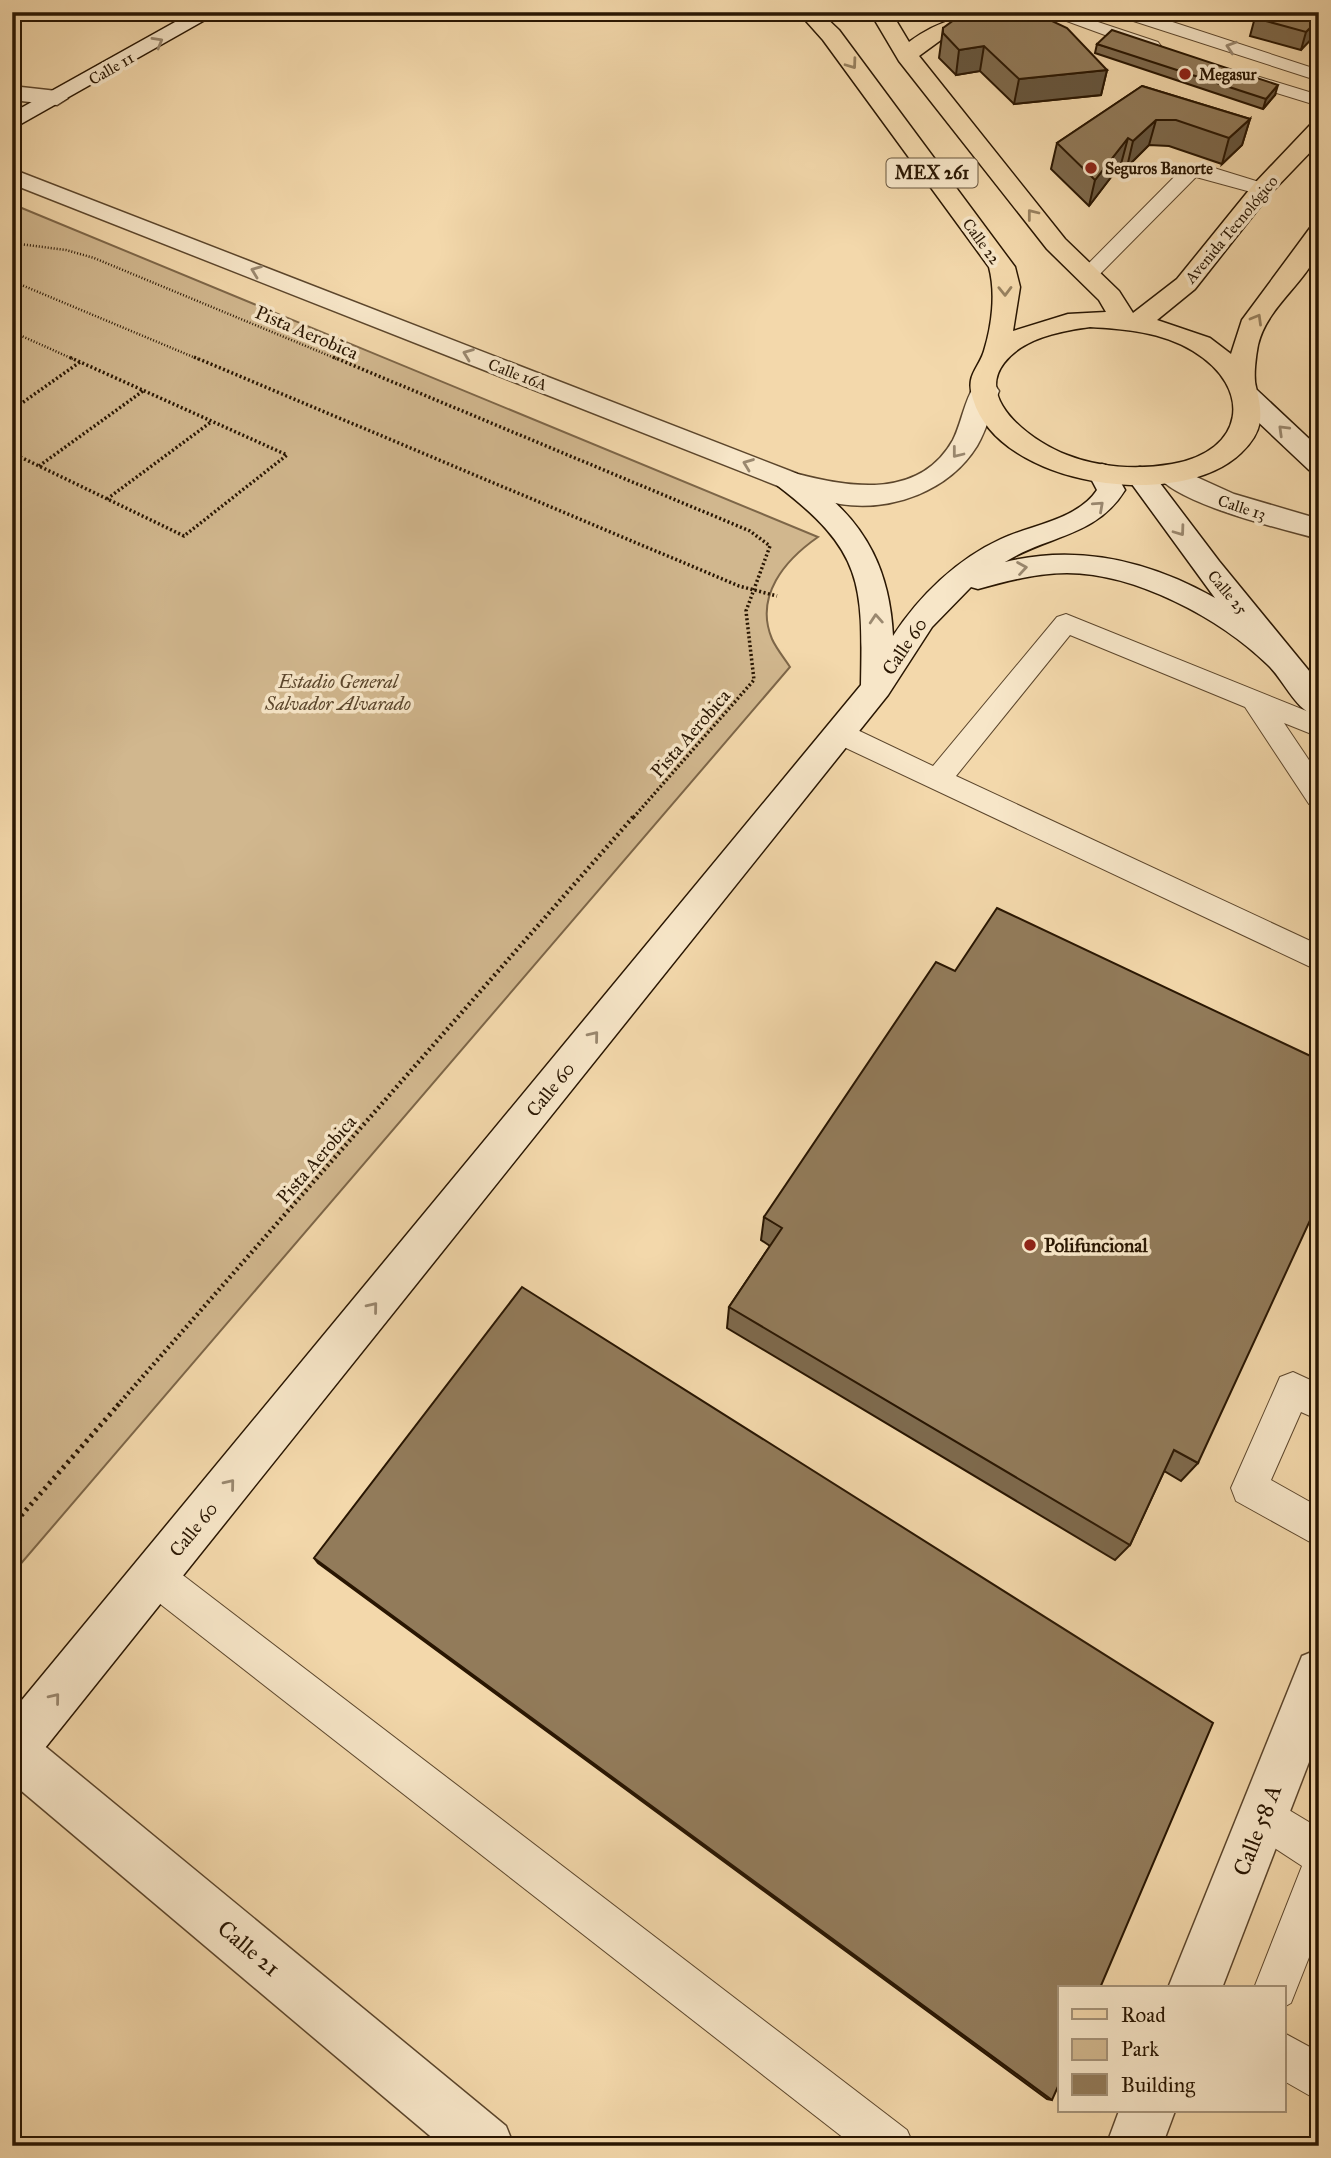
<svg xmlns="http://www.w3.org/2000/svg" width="1331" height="2158" font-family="'IM FELL Great Primer',serif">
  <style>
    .green { fill: #d1b78e; stroke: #7d6648; stroke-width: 2 }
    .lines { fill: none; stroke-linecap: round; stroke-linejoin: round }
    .service-casing { stroke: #5c462c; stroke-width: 2 }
    .minor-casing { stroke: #5c462c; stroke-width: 3 }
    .secondary-casing { stroke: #291602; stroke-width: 3 }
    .primary-casing { stroke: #291602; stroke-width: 3 }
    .path-far3 { stroke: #291602; stroke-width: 2.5; stroke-dasharray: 1 2; stroke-linecap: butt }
    .path-far2 { stroke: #291602; stroke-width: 3.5; stroke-dasharray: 2 2.5; stroke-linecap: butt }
    .path-far1 { stroke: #291602; stroke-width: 4.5; stroke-dasharray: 2 3.5; stroke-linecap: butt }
    .path { stroke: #291602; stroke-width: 5; stroke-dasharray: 2.5 4.5; stroke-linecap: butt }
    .service { fill: #f7e6c8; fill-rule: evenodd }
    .minor { fill: #f7e6c8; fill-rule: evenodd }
    .secondary { fill: #f7e6c8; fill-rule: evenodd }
    .primary { fill: #f3d8ab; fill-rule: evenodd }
    .wall { fill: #7e6a4d; stroke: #291602; stroke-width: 2 }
    .shaded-wall { fill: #66563f; stroke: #291602; stroke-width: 2 }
    .building { fill: #927b5a; stroke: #291602; stroke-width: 2 }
    .oneway { stroke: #9a886f }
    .oneway2 { stroke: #98815f }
    .poi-dot { fill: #8f2418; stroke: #f7e6c8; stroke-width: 2.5 }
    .labels { text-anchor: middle; stroke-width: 7; stroke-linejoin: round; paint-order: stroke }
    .far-street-label { font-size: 16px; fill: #291602; stroke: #f7e6c8 }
    .far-poi-label { font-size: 16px; font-weight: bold; fill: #291602; stroke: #f7e6c8; text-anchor: start }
    .shield { fill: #f7e6c8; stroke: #67543d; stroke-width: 2 }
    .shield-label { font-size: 18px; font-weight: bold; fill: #291602 }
    .street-label { font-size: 19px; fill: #291602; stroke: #f7e6c8 }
    .park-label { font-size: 19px; font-style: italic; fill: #5b462c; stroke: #f7e6c8 }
    .poi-label { font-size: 19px; font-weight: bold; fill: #291602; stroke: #f7e6c8; text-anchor: start }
    .near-street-label { font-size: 23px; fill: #291602; stroke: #f7e6c8 }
  </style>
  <rect width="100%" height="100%" fill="#f3d8ab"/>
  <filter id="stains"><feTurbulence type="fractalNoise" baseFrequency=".00286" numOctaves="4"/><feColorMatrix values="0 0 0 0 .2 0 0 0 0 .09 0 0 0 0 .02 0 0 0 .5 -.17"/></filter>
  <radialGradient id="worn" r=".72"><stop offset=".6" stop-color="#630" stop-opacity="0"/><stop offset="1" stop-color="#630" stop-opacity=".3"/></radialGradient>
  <path class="green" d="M12,204L818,537C785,560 754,596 772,639C776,648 784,658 790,667L12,1574Z"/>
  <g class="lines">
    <g class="service-casing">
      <g id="service">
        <polygon points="1042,12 1068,12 1158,42 1161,46 1152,51 1146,50"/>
        <polygon points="1116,12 1142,12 1319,70 1319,81 1118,16"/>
        <polygon points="1237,70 1319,95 1319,106 1231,79 1228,75"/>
        <polygon points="1201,164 1269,185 1272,189 1262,195 1196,177 1095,279 1081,279 1078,275 1081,271 1182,169"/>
        <polygon points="1066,614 1319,716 1319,737 1284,723 1319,775 1319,807 1309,804 1245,707 1070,635 956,776 1319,945 1319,971 829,740 826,733 829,726 839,723 849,726 933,766 1057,617"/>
        <polygon points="1293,1372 1319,1384 1319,1420 1301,1412 1271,1480 1319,1507 1319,1547 1236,1501 1231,1488 1280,1377"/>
        <polygon points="154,1557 167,1563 907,2130 914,2146 854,2146 141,1589 135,1576 141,1563"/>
        <polygon points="1262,1794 1319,1828 1319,1932 1291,2003 1284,2007 1284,1988 1254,1988 1302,1866 1247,1830 1241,1815 1247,1800"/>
        <polygon points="1284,2033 1319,2052 1319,2101 1284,2081"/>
      </g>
    </g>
    <g class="minor-casing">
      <g id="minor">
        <polygon points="12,86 57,91 68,98 57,105 12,100"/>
        <path d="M12,169L798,474C851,488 920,499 953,440C962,422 964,401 975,385H995L999,391C992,409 987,429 977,446C949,491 892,512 840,504C819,500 799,492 778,486L12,184Z"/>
        <path d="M1170,465L1234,494L1319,519V539C1282,529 1176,504 1156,474L1160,468Z"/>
        <polygon points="1319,1649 1319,1736 1222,1988 1168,1988 1302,1656"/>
        <polygon points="12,1727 30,1734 506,2126 514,2146 442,2146 12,1783"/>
        <polygon points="1119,2111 1175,2111 1162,2146 1106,2146"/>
      </g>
    </g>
    <g class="secondary-casing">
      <g id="secondary">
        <polygon points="193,12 219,12 12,129 12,113"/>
        <polygon points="1247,388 1257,390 1319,448 1319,473 1309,470 1237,402 1233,396 1237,390"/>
        <path d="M1102,464L1112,467L1125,490C1096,537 1048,535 1005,562C1079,544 1149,561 1215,598L1126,476L1130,470L1140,467L1150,470L1219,561L1319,683V717C1295,711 1285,681 1268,665C1220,618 1135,573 1067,573C1037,573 1007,581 978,589L971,587L932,627L888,695L29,1768L12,1776V1712L861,685C863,583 863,551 778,486L774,480L778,474C795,469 803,477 816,487C868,525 890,574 893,636C919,596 957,559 1001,539C1031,525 1077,520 1097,490L1088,473L1092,467Z"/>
      </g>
    </g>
    <g class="primary-casing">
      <path id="primary" d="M798,12H820L839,30L1015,267L1020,287L1013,331L1068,314L1106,312L1099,300L1047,249L899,61L870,12H891L909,42C940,19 971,12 1008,12L1005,16L945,37L919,56L1065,239L1119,291L1133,313L1177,279L1254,184L1311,124L1319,122V143L1270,194L1195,289L1157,320L1210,338L1231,354L1242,320L1310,228L1319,226C1319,233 1321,245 1318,252C1303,286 1267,307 1258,345C1256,355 1253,377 1256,387C1263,415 1264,431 1241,453C1180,512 999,487 973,399C965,375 978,370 984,351C992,325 996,293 989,267L823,40ZM1090,327C1125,329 1162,332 1193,351C1254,388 1245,452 1172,464C1138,470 1100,468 1067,455C1037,444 974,402 1004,363C1023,338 1061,331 1090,327Z"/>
    </g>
    <g class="path-far3">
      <polyline points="12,243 66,250 94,258 337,359"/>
      <polyline points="12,281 198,359"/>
      <polyline points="12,335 15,333 73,359"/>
    </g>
    <g class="path-far2">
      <polyline points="194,357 739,586 777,596"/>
      <polyline points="333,357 750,531 770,546 746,611 754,680 633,818"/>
      <polyline points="12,410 80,362"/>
      <polyline points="12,453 184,536 287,455 69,357"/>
      <polyline points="39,466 143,391"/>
      <polyline points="107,499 211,422"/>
    </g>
    <polyline class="path-far1" points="117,1406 634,816"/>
    <polyline class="path" points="12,1526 119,1404"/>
    <use href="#service" class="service"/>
    <use href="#minor" class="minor"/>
    <use href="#secondary" class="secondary"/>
    <use href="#primary" class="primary"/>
  </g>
  <g class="wall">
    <polygon points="1243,12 1319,12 1301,50 1250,36 1254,21 1242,17"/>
    <polygon points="943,28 1107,70 1101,95 1014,104 980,71 956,75 939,58"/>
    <polygon points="1097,44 1275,95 1263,109 1095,53"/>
    <polygon points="1142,86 1250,119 1242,145 1222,164 1169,146 1149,145 1127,167 1121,164 1089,206 1051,169 1057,143"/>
    <polygon points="764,1217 1198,1463 1181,1481 1164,1471 1130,1545 1115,1560 727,1328 729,1307 770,1246 761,1240"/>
    <polygon points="314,1558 1052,2100 1047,2099 318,1563"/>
  </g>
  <g class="shaded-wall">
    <polygon points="1319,19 1319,31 1301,50 1306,32"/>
    <polygon points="984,46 980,71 956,75 959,50"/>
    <polygon points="1107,70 1101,95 1014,104 1019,79"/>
    <polygon points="1278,85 1275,95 1263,109 1266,99"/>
    <polygon points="1250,119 1242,145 1222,164 1229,138"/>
    <polygon points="1156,120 1149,145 1127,167 1133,141"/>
    <polygon points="1128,138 1121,164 1089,206 1095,180"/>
  </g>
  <g class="building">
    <polygon points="1008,12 1033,12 1067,28 1107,70 1019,79 984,46 959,50 943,33 943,28 954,20"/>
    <polygon points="1261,12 1319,12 1319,19 1306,32 1255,18"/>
    <polygon points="1112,30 1278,85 1266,99 1097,44"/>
    <polygon points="1142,86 1250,119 1229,138 1176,120 1156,120 1133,141 1128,138 1095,180 1057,143"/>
    <polygon points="997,908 1319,1060 1319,1201 1198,1463 1174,1450 1130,1545 729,1307 782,1228 764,1217 936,962 955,971"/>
    <polygon points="522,1287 1213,1723 1100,1988 1060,1988 1060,2082 1052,2100 314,1558"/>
  </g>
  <defs><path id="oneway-chevron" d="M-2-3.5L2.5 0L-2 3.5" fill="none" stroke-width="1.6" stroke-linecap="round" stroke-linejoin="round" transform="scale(1.75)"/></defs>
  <g class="oneway">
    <use href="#oneway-chevron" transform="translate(158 42) rotate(-30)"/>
    <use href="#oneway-chevron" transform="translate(1231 47) rotate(-162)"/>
    <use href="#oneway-chevron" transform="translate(256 271) rotate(-159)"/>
    <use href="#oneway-chevron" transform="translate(468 354) rotate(-159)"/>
    <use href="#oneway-chevron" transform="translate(1283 430) rotate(-136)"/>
    <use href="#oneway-chevron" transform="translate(957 453) rotate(128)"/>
    <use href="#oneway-chevron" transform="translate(748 464) rotate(-159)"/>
    <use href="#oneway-chevron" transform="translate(1099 506) rotate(-42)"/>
    <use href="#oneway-chevron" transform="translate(1180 531) rotate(54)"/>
    <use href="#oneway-chevron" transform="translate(1022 568) rotate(-9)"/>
    <use href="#oneway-chevron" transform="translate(876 619) rotate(-94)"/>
    <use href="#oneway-chevron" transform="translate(594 1036) rotate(-51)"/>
    <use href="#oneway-chevron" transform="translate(373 1307) rotate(-51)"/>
    <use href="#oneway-chevron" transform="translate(230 1484) rotate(-51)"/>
    <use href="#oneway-chevron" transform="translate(55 1698) rotate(-51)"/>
  </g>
  <g class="oneway2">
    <use href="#oneway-chevron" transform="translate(852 64) rotate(54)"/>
    <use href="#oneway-chevron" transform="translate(1032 214) rotate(-128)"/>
    <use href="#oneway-chevron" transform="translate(1005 291) rotate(89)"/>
    <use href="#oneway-chevron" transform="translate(1257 319) rotate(-60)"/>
  </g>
  <g class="poi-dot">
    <circle cx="1185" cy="74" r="7"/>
    <circle cx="1091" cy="168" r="7"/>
    <circle cx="1030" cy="1245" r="7"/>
  </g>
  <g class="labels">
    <g class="far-street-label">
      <text transform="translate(111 68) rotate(-30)" y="6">Calle 11</text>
      <text transform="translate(1231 229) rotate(-50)" y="6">Avenida Tecnológico</text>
      <text transform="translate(982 241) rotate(54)" y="6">Calle 22</text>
      <text transform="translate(518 374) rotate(21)" y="6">Calle 16A</text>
      <text transform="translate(1242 507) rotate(18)" y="6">Calle 13</text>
      <text transform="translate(1228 592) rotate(50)" y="6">Calle 25</text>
    </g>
    <g class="far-poi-label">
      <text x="1199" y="80">Megasur</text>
      <text x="1105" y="174">Seguros Banorte</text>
    </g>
    <rect class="shield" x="886.5" y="158.5" width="91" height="29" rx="5"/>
    <g class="shield-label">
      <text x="932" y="179">MEX 261</text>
    </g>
    <g class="street-label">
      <text transform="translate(307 332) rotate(23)" y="7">Pista Aerobica</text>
      <text transform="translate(904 646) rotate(-56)" y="7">Calle 60</text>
      <text transform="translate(690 733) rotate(-49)" y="7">Pista Aerobica</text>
      <text transform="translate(550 1089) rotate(-51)" y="7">Calle 60</text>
      <text transform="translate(316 1159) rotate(-49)" y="7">Pista Aerobica</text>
      <text transform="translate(193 1529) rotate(-51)" y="7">Calle 60</text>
    </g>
    <g class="park-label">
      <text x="338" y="688">Estadio General<tspan x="338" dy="22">Salvador Alvarado</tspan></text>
    </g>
    <g class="poi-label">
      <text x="1044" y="1252">Polifuncional</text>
    </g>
    <g class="near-street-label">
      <text transform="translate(1257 1830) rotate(-69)" y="8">Calle 58 A</text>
      <text transform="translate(249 1948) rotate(40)" y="8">Calle 21</text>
    </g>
  </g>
  <rect width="1331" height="2158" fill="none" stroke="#f3d8ab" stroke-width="42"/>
  <rect x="14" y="14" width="1303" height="2130" fill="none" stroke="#291602" stroke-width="3.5"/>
  <rect x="21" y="21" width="1289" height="2116" fill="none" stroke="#291602" stroke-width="2"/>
  <rect x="1058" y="1986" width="228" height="126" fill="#f7e6c8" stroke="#a59379" stroke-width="2"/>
  <rect x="1072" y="2009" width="35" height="10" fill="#f3d8ab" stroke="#a59379" stroke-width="2"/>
  <text x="1121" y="2022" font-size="21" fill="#291602">Road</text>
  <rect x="1072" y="2039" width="35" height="21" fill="#d1b78e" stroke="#a59379" stroke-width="2"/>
  <text x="1121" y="2056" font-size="21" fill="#291602">Park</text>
  <rect x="1072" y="2074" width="35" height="21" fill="#927b5a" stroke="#a59379" stroke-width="2"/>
  <text x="1121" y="2092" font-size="21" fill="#291602">Building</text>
  <rect width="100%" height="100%" filter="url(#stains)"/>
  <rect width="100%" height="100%" fill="url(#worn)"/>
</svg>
